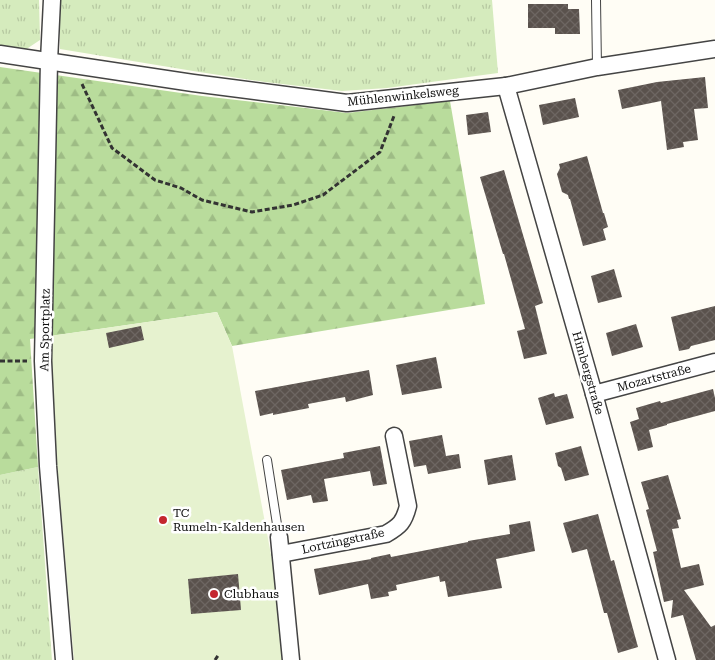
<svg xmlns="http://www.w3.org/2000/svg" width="715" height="660" font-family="'Roboto Serif',serif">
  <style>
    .grass { fill: url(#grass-tufts) }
    .forest { fill: url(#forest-firs) }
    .pitch { fill: #e6f2cf }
    .building { fill: url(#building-cross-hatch) }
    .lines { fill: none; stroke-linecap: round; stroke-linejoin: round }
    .service-casing { stroke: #444; stroke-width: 10 }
    .minor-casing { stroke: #444; stroke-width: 19 }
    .path { stroke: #333; stroke-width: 3; stroke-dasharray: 5 2.5; stroke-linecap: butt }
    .service { stroke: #fff; stroke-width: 8 }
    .minor { stroke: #fff; stroke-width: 16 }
    .poi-dot { fill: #c4262e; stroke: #fff; stroke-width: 2 }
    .labels { text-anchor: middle; stroke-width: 5; stroke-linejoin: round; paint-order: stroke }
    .street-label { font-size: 12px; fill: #111; stroke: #fff }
    .poi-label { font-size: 12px; fill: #111; stroke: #fff; text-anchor: start }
  </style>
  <defs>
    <pattern id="grass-tufts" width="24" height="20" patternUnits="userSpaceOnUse" patternTransform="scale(1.25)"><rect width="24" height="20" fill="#d5ebbd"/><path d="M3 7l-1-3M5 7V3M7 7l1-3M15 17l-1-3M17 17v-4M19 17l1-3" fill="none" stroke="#b6c8a1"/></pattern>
    <pattern id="forest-firs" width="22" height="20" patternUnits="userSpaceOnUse" patternTransform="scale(1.25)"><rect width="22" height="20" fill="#b9dc9c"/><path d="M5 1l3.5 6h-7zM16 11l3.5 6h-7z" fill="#9ebc85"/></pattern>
    <pattern id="building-cross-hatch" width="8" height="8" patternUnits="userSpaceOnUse" patternTransform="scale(1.25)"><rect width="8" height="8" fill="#5a524d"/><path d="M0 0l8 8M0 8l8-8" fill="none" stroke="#6d6662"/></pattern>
  </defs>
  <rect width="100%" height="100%" fill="#fffdf5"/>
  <g class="grass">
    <polygon points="0,0 39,0 40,40 25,50 0,47"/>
    <polygon points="60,0 492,0 498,73 387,88 342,91 265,82 193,71 60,49"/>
    <polygon points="38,467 52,660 0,660 0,475"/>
  </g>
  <polygon class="forest" points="0,67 202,96 347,113 450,101 485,304 232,346 217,312 30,339 38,467 0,475"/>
  <polygon class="pitch" points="217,312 232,346 272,560 284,660 74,660 49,370 50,336"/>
  <g class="building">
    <polygon points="528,4 568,4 568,9 579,9 580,34 555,34 555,28 528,28"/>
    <polygon points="705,77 708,108 694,109 698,140 683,142 684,147 667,150 661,101 622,109 618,90 657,82"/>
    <polygon points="575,98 579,117 543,125 539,105"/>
    <polygon points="488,112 491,132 468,135 466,115"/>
    <polygon points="587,156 603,213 604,213 608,227 603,229 606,240 583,246 570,199 569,199 568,195 562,192 557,174 560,168 559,164"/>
    <polygon points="504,170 543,303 535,306 547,354 524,359 517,331 525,329 504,254 503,254 480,177"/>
    <polygon points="614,269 622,297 598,303 591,276"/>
    <polygon points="715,306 715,340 691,346 689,349 679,351 671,317"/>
    <polygon points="636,324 643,347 612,356 606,333"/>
    <polygon points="141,326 144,340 109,348 106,333"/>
    <polygon points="436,357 442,388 402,395 396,365"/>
    <polygon points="369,370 373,395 346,402 345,397 308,404 309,408 273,415 273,413 260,416 255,391"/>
    <polygon points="713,389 715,398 715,411 667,424 667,425 649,430 653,447 638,451 630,422 639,419 636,408 660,401 661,403"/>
    <polygon points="554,393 555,397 567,394 574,418 546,425 538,398"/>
    <polygon points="442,435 446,456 459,454 461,468 428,474 426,465 414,467 409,441"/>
    <polygon points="380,446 387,484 373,486 370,471 324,479 328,501 313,503 311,495 287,500 281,470 344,458 343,453"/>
    <polygon points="581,446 589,475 565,481 561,468 558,466 555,453"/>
    <polygon points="512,455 516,480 488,485 484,460"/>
    <polygon points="668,475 681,519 677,520 679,528 672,529 681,568 699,564 704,585 684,590 711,627 715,625 715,660 696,660 683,615 671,618 673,600 664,602 653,552 657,551 646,510 649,509 641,482"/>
    <polygon points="598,514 611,561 614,560 638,647 618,653 607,613 604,613 587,549 572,553 563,523"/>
    <polygon points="530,521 535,551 496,559 502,588 448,597 445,581 440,582 439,576 396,585 397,590 388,592 389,596 371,599 368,584 319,595 314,569 371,559 371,558 390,554 391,557 468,542 468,541 510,534 509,525"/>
    <polygon points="238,574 241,610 191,614 188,579"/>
  </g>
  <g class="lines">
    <g class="service-casing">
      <g id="service">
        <polyline points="596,0 597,67"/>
        <polyline points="267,460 279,537"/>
      </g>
    </g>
    <g class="minor-casing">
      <g id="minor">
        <polyline points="52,0 49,61 43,361 48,466 64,660"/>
        <polyline points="0,54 193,83 347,103 506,86 597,67 715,49"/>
        <polyline points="506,86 594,394 667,660"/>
        <polyline points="594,394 715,362"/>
        <polyline points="279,537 291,660"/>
        <path d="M281,554L386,534C400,526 404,522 408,506L394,436"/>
      </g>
    </g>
    <g class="path">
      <polyline points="82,84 112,148 155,180 181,188 202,200 252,212 293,205 323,195 380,152 394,116"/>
      <polyline points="0,361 27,361"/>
      <polyline points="215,660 219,654"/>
    </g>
    <use href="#service" class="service"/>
    <use href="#minor" class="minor"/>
  </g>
  <g class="poi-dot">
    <circle cx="163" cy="520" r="5"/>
    <circle cx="214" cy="594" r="5"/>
  </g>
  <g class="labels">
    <g class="street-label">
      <text transform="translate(403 96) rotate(-6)" y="4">Mühlenwinkelsweg</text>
      <text transform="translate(45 330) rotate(-89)" y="4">Am Sportplatz</text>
      <text transform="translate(588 373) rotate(74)" y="4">Himbergstraße</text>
      <text transform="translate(654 378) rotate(-15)" y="4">Mozartstraße</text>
      <text transform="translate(343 541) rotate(-12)" y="4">Lortzingstraße</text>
    </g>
    <g class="poi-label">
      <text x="173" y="517">TC<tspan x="173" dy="14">Rumeln-Kaldenhausen</tspan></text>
      <text x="224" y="598">Clubhaus</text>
    </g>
  </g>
</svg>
